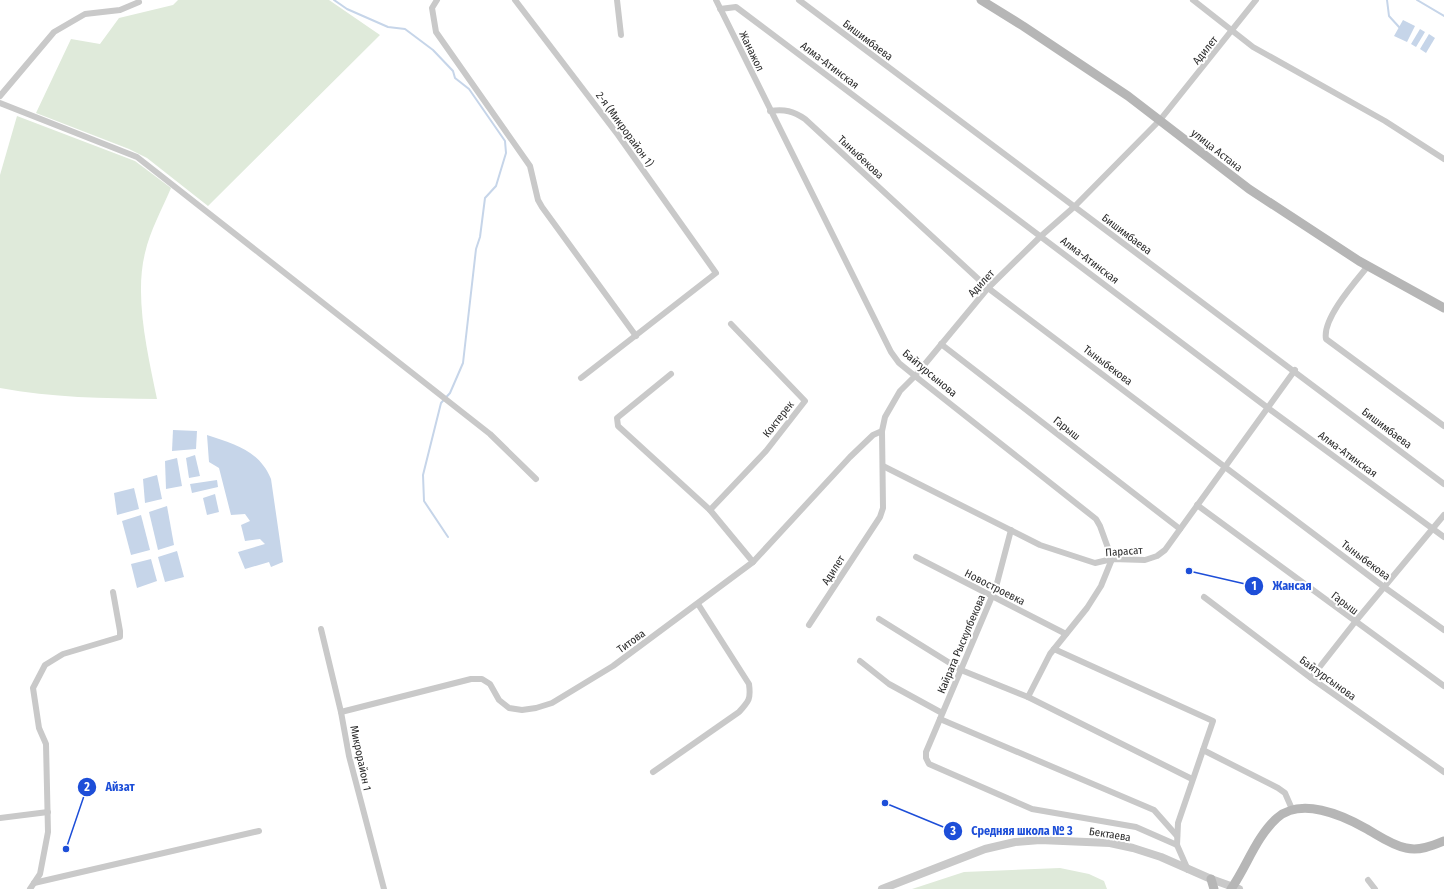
<svg xmlns="http://www.w3.org/2000/svg" width="1444" height="889" font-family="'Fira Sans Condensed',sans-serif">
  <style>
    .green { fill: #dfeada }
    .water { fill: #c6d5e9 }
    .lines { fill: none; stroke-linecap: round; stroke-linejoin: round }
    .stream { stroke: #c6d5e9; stroke-width: 2 }
    .minor { stroke: #c9c9c9; stroke-width: 6 }
    .tertiary { stroke: #c9c9c9; stroke-width: 8 }
    .secondary { stroke: #b6b6b6; stroke-width: 9 }
    .labels { text-anchor: middle; stroke-width: 4; stroke-linejoin: round; paint-order: stroke }
    .street-label { font-size: 11px; fill: #2c2c2c; stroke: #fff }
    .leader { fill: none; stroke: #1d4ed8; stroke-width: 1.5 }
    .callout-dot { fill: #1d4ed8; stroke: #fff; stroke-width: 1.5 }
    .mark-label { font-size: 12px; text-anchor: middle; font-weight: bold; fill: #fff }
    .callout-label { font-size: 12px; text-anchor: middle; font-weight: bold; fill: #1d4ed8; stroke: #fff; stroke-width: 4; stroke-linejoin: round; paint-order: stroke }
  </style>
  <rect width="100%" height="100%" fill="#fff"/>
  <g class="green">
    <polygon points="178,0 329,0 380,35 208,206 147,158 129,149 36,113 71,39 100,44 119,18 173,5"/>
    <path d="M17,116L135,161L171,188C162,209 150,231 145,253C134,297 148,355 157,399C104,398 52,398 0,388V175Z"/>
    <polygon points="1060,868 1089,874 1104,881 1107,889 912,889 964,872"/>
  </g>
  <g class="water">
    <polygon points="1403,20 1415,26 1407,42 1394,36"/>
    <polygon points="1420,29 1425,32 1416,47 1411,44"/>
    <polygon points="1429,34 1435,38 1426,53 1420,49"/>
    <polygon points="173,430 197,431 196,449 172,451"/>
    <path d="M207,435C234,444 259,450 271,479L283,562L271,567L269,562L245,569L238,552L265,544L260,539L245,541L241,525L250,521L245,514L231,515L219,468L209,462Z"/>
    <polygon points="195,455 200,476 189,478 186,458"/>
    <polygon points="177,458 182,486 166,489 165,461"/>
    <polygon points="157,475 162,499 145,503 143,479"/>
    <polygon points="217,480 218,487 192,493 190,484"/>
    <polygon points="134,488 139,509 117,515 114,493"/>
    <polygon points="215,494 219,512 207,515 203,498"/>
    <polygon points="167,506 174,545 158,550 149,512"/>
    <polygon points="141,515 150,550 131,555 122,521"/>
    <polygon points="177,551 184,577 165,582 158,557"/>
    <polygon points="151,559 157,581 137,588 131,564"/>
  </g>
  <g class="lines">
    <g class="stream">
      <polyline points="334,0 347,9 388,27 405,29 433,50 453,71 455,78 469,89 505,141 506,153 496,186 485,198 480,237 476,249 463,363 450,393 441,403 423,475 424,501 448,537"/>
      <polyline points="1387,0 1389,16 1399,27"/>
      <polyline points="1417,0 1444,16"/>
    </g>
    <g class="minor">
      <polyline points="437,0 432,8 436,32 530,166 538,200 542,207 636,336"/>
      <polyline points="515,0 618,135 716,273 581,378"/>
      <polyline points="617,0 621,35"/>
      <polyline points="716,0 891,352 899,363 915,376 1096,519 1100,526 1112,559"/>
      <polyline points="799,0 1444,484"/>
      <polyline points="1193,0 1253,47 1385,121 1444,159"/>
      <polyline points="720,9 736,7 1268,408 1444,537"/>
      <polyline points="0,96 54,32 85,14 120,10 139,2"/>
      <polyline points="0,103 137,157 490,434 536,479"/>
      <path d="M770,111C785,109 793,111 805,119L988,288L1384,587L1444,630"/>
      <path d="M1368,266C1355,282 1322,319 1326,339L1444,426"/>
      <polyline points="941,344 1180,529"/>
      <polyline points="671,374 617,418 618,426 710,510 753,562"/>
      <polyline points="883,466 1040,545 1095,563 1112,559 1145,560 1157,556 1165,550 1295,370"/>
      <polyline points="1197,505 1444,686"/>
      <polyline points="710,510 766,451 805,401 731,324"/>
      <polyline points="1011,530 996,587 926,752 926,758 929,764 1032,809 1136,827 1177,845"/>
      <polyline points="916,557 1066,634"/>
      <polyline points="1204,597 1311,678 1444,772"/>
      <polyline points="879,619 961,670 1028,697 1192,779"/>
      <polyline points="809,625 880,517 883,508 882,431 885,417 900,391 915,376 988,288 1041,236 1074,207 1160,120 1256,0"/>
      <polyline points="321,629 341,712 349,756 384,889"/>
      <polyline points="1054,649 1213,721 1178,823 1177,845 1188,870"/>
      <polyline points="860,661 889,684 942,713"/>
      <polyline points="1311,678 1355,622 1444,515"/>
      <polyline points="1028,697 1050,654 1087,608 1101,586 1112,559"/>
      <polyline points="341,712 471,679 482,679 490,684 499,700 509,708 522,710 536,708 552,703 613,666 753,562 850,457 873,435 882,431"/>
      <polyline points="940,719 1154,810 1177,836"/>
      <polyline points="1203,750 1278,788 1285,793 1292,809"/>
      <path d="M653,772L739,712C749,701 751,699 749,684L698,604"/>
      <polyline points="0,818 48,812"/>
      <polyline points="1368,880 1375,889"/>
      <polyline points="34,883 259,831"/>
      <polyline points="30,889 40,874 48,832 46,744 39,728 33,688 45,665 63,654 120,637 120,631 113,592"/>
    </g>
    <polyline class="tertiary" points="882,889 985,849 1015,842 1040,840 1110,843 1133,848 1161,857 1211,879 1239,889"/>
    <g class="secondary">
      <polyline points="981,0 1023,26 1128,96 1249,189 1359,261 1444,308"/>
      <polyline points="1211,879 1214,889"/>
      <path d="M1231,889C1247,866 1256,837 1277,818C1301,797 1342,815 1365,828C1378,835 1391,845 1406,848C1419,851 1432,846 1444,841"/>
    </g>
  </g>
  <g class="labels">
    <g class="street-label">
      <text transform="translate(868 40) rotate(37)" y="4">Бишимбаева</text>
      <text transform="translate(1205 50) rotate(-51)" y="4">Адилет</text>
      <text transform="translate(752 51) rotate(64)" y="4">Жанажол</text>
      <text transform="translate(830 65) rotate(37)" y="4">Алма-Атинская</text>
      <text transform="translate(625 129) rotate(54)" y="4">2-я (Микрорайон 1)</text>
      <text transform="translate(1217 150) rotate(38)" y="4">улица Астана</text>
      <text transform="translate(861 157) rotate(43)" y="4">Тыныбекова</text>
      <text transform="translate(1127 234) rotate(37)" y="4">Бишимбаева</text>
      <text transform="translate(1090 260) rotate(37)" y="4">Алма-Атинская</text>
      <text transform="translate(981 283) rotate(-47)" y="4">Адилет</text>
      <text transform="translate(1108 365) rotate(37)" y="4">Тыныбекова</text>
      <text transform="translate(930 373) rotate(40)" y="4">Байтурсынова</text>
      <text transform="translate(778 419) rotate(-52)" y="4">Коктерек</text>
      <text transform="translate(1067 428) rotate(38)" y="4">Гарыш</text>
      <text transform="translate(1387 428) rotate(37)" y="4">Бишимбаева</text>
      <text transform="translate(1348 454) rotate(36)" y="4">Алма-Атинская</text>
      <text transform="translate(1124 551) rotate(-4)" y="4">Парасат</text>
      <text transform="translate(1366 560) rotate(37)" y="4">Тыныбекова</text>
      <text transform="translate(833 570) rotate(-57)" y="4">Адилет</text>
      <text transform="translate(995 587) rotate(27)" y="4">Новостроевка</text>
      <text transform="translate(1345 603) rotate(37)" y="4">Гарыш</text>
      <text transform="translate(631 641) rotate(-36)" y="4">Титова</text>
      <text transform="translate(961 644) rotate(-67)" y="4">Кайрата Рыскулбекова</text>
      <text transform="translate(1328 678) rotate(36)" y="4">Байтурсынова</text>
      <text transform="translate(361 758) rotate(78)" y="4">Микрорайон 1</text>
      <text transform="translate(1110 834) rotate(9)" y="4">Бектаева</text>
    </g>
  </g>
  <path class="leader" d="M1189 571L1254 586M66 849L87 787M885 803L953 831"/>
  <g class="callout-dot">
    <circle cx="1189" cy="571" r="4"/>
    <circle cx="66" cy="849" r="4"/>
    <circle cx="885" cy="803" r="4"/>
    <circle cx="1254" cy="586" r="10"/>
    <circle cx="87" cy="787" r="10"/>
    <circle cx="953" cy="831" r="10"/>
  </g>
  <g class="mark-label">
    <text x="1254" y="590">1</text>
    <text x="87" y="791">2</text>
    <text x="953" y="835">3</text>
  </g>
  <g class="callout-label">
    <text x="1292" y="590">Жансая</text>
    <text x="120" y="791">Айзат</text>
    <text x="1022" y="835">Средняя школа № 3</text>
  </g>
</svg>
